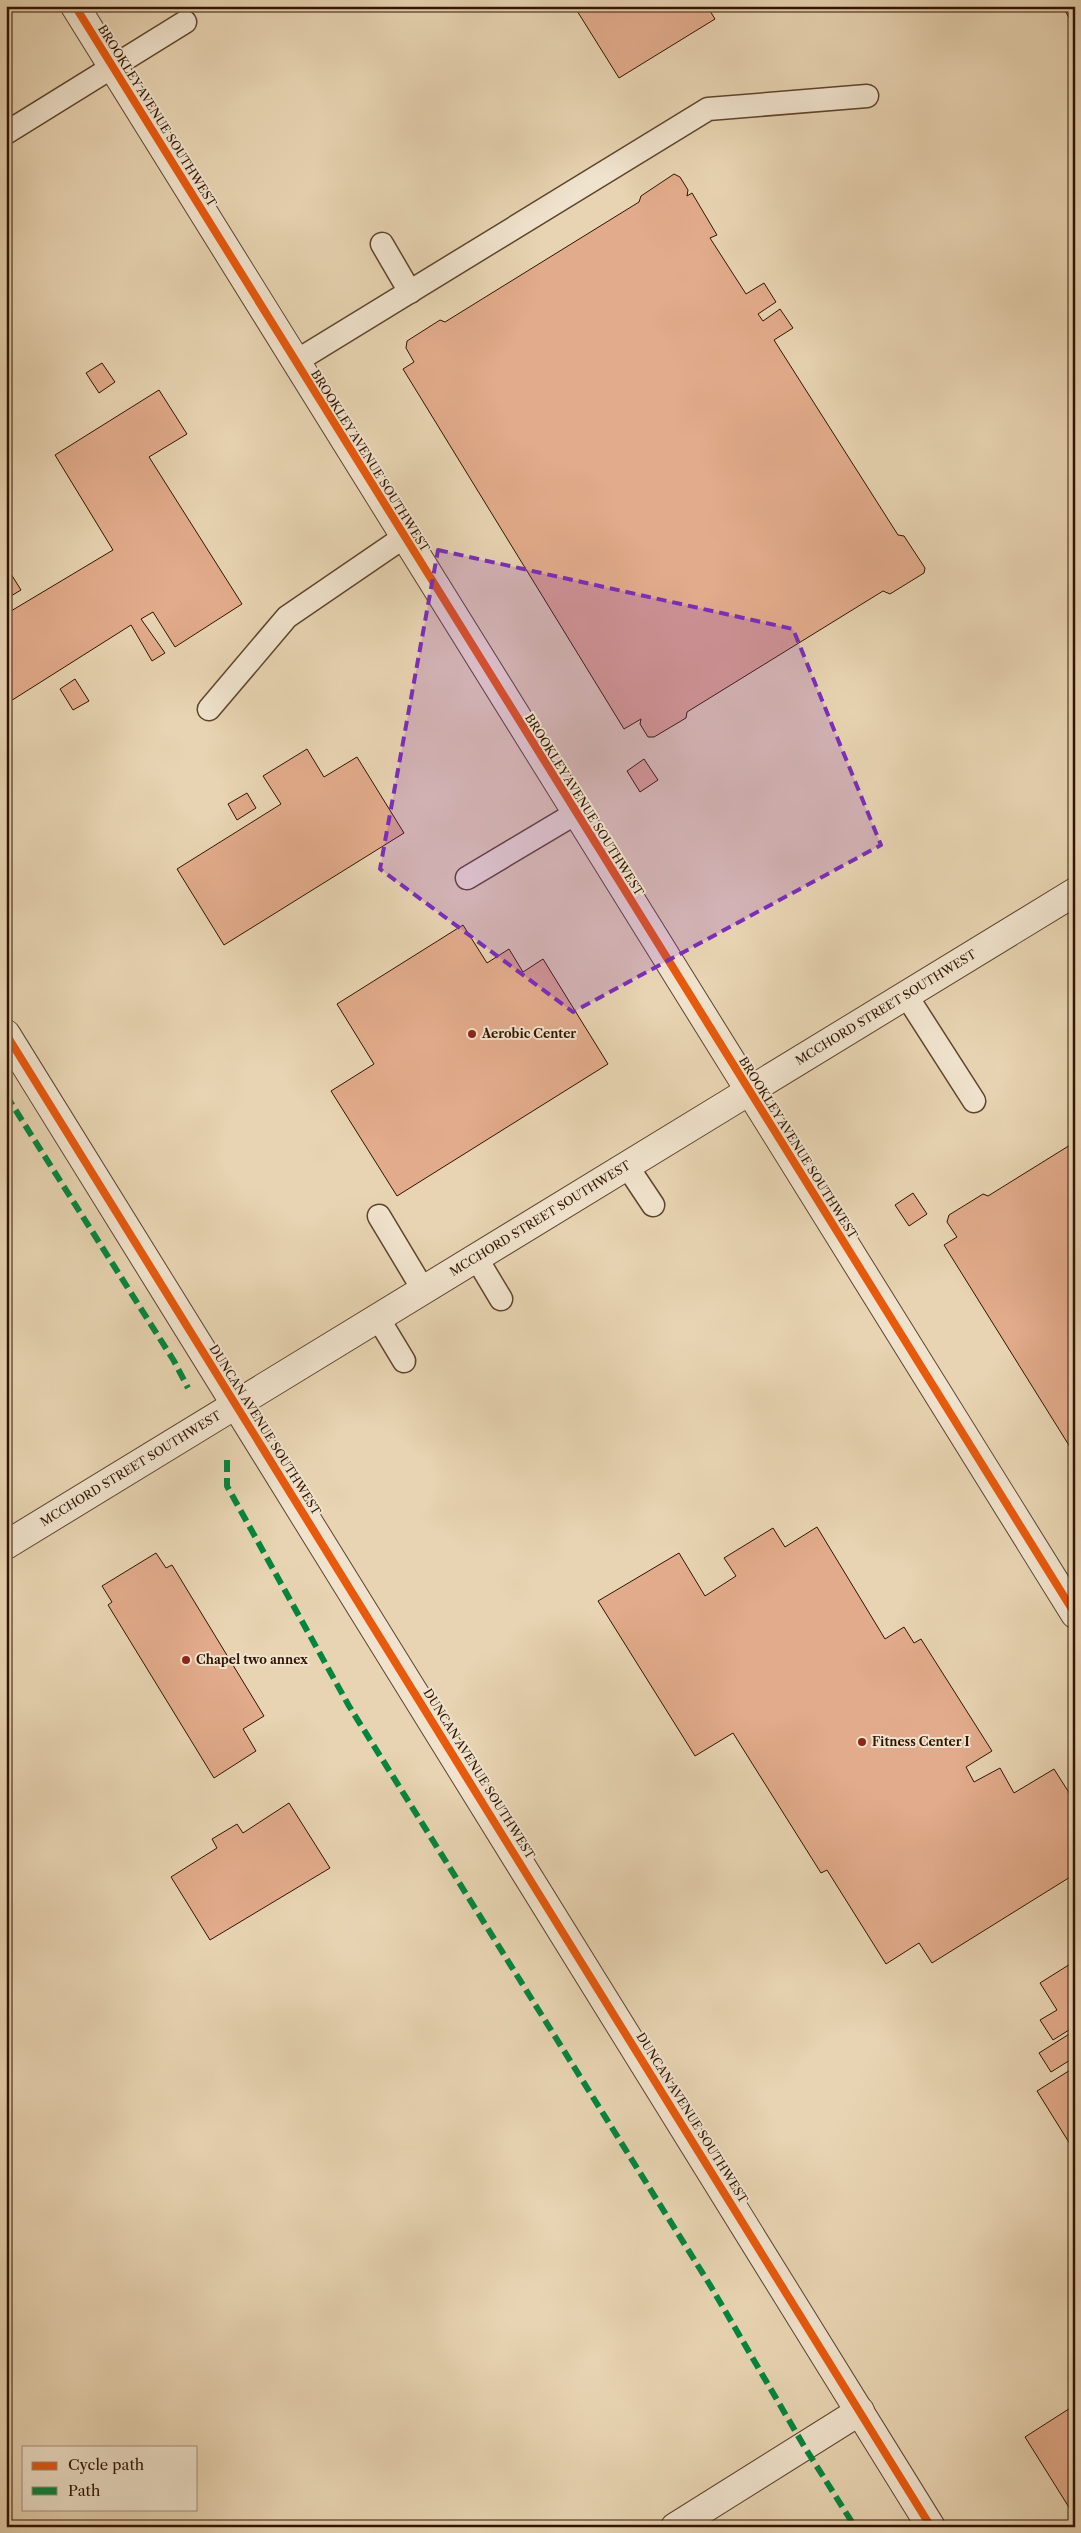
<svg xmlns="http://www.w3.org/2000/svg" width="1081" height="2533" font-family="'Libre Caslon Text',serif">
  <style>
    .building { fill: #e2ab8b; stroke: #311400 }
    .lines { fill: none; stroke-linecap: round; stroke-linejoin: round }
    .lane-casing { stroke: #5f442c; stroke-width: 25 }
    .street-casing { stroke: #5f442c; stroke-width: 30 }
    .lane { stroke: #f0e3cd; stroke-width: 22 }
    .street { stroke: #f0e3cd; stroke-width: 28 }
    .quiet { stroke: #00873e; stroke-width: 6; stroke-dasharray: 12 6; stroke-linecap: butt }
    .cycleway-casing { stroke: #f0e3cd; stroke-width: 11 }
    .cycleway { stroke: #e8590c; stroke-width: 8 }
    .marked { fill: #7b2cbf; fill-opacity: 0.2; stroke: #7b2cbf; stroke-width: 4; stroke-dasharray: 10 6; stroke-linejoin: round }
    .poi-dot { fill: #8f2418; stroke: #f0e3cd; stroke-width: 2 }
    .labels { text-anchor: middle; stroke-width: 4; stroke-linejoin: round; paint-order: stroke }
    .street-label { font-size: 12px; fill: #311400; stroke: #f0e3cd }
    .poi-label { font-size: 12px; font-weight: bold; fill: #311400; stroke: #f0e3cd; text-anchor: start }
  </style>
  <rect width="100%" height="100%" fill="#e8d4b2"/>
  <filter id="stains"><feTurbulence type="fractalNoise" baseFrequency=".004" numOctaves="4"/><feColorMatrix values="0 0 0 0 .2 0 0 0 0 .09 0 0 0 0 .02 0 0 0 .5 -.17"/></filter>
  <radialGradient id="worn" r=".72"><stop offset=".6" stop-color="#630" stop-opacity="0"/><stop offset="1" stop-color="#630" stop-opacity=".3"/></radialGradient>
  <g class="building">
    <polygon points="574,6 707,6 715,19 619,78"/>
    <polygon points="1062,6 1075,6 1075,27"/>
    <polygon points="674,174 680,177 688,190 687,196 692,193 717,235 710,238 746,294 764,283 776,302 758,314 763,321 780,309 793,328 774,340 898,535 904,536 925,568 924,573 890,594 883,591 687,712 686,718 654,737 648,737 640,724 641,719 624,729 403,369 414,362 406,348 407,341 440,320 445,322 639,202 641,196"/>
    <polygon points="102,363 115,382 99,393 86,373"/>
    <polygon points="159,390 187,434 149,457 242,604 175,647 153,612 141,619 165,653 152,661 131,625 6,704 6,614 113,550 55,455"/>
    <polygon points="6,566 21,590 6,599"/>
    <polygon points="75,679 89,701 73,710 60,689"/>
    <polygon points="307,749 324,777 357,757 404,833 224,945 177,869 281,804 263,776"/>
    <polygon points="644,759 658,780 640,792 627,771"/>
    <polygon points="247,793 256,808 237,820 228,804"/>
    <polygon points="463,925 487,963 509,949 523,972 543,959 608,1064 397,1196 331,1091 374,1064 337,1004"/>
    <polygon points="1075,1142 1075,1455 944,1245 957,1237 947,1222 949,1215 983,1194 988,1196"/>
    <polygon points="913,1193 927,1214 909,1226 895,1205"/>
    <polygon points="817,1527 885,1639 904,1627 914,1643 921,1639 992,1751 966,1767 974,1782 1000,1768 1014,1793 1054,1769 1075,1802 1075,1874 932,1963 919,1943 886,1964 827,1870 821,1873 733,1733 695,1756 598,1601 679,1553 705,1596 736,1576 724,1558 773,1528 785,1547"/>
    <polygon points="156,1553 166,1568 172,1565 264,1716 243,1729 256,1751 214,1778 108,1605 112,1602 102,1586"/>
    <polygon points="289,1803 330,1868 210,1940 171,1877 217,1848 212,1839 237,1824 243,1833"/>
    <polygon points="1075,1961 1075,2057 1051,2072 1039,2053 1071,2033 1069,2030 1053,2040 1040,2020 1057,2010 1040,1983"/>
    <polygon points="1075,2067 1075,2141 1070,2144 1037,2091"/>
    <polygon points="1075,2405 1075,2517 1025,2437"/>
  </g>
  <g class="lines">
    <g class="lane-casing">
      <g id="lane">
        <polyline points="6,133 185,22"/>
        <polyline points="382,244 410,292"/>
        <polyline points="295,362 708,109 867,96"/>
        <polyline points="209,709 287,617 404,537"/>
        <polyline points="467,878 576,813"/>
        <polyline points="906,995 974,1101"/>
        <polyline points="627,1166 653,1205"/>
        <polyline points="379,1216 424,1291"/>
        <polyline points="477,1259 501,1299"/>
        <polyline points="378,1318 404,1361"/>
      </g>
    </g>
    <g class="street-casing">
      <g id="street">
        <polyline points="75,6 1075,1614"/>
        <polyline points="6,1034 931,2527"/>
        <path id="s1" d="M6,1545L1075,892"/>
        <polyline points="675,2527 860,2411"/>
      </g>
    </g>
    <use href="#lane" class="lane"/>
    <use href="#street" class="street"/>
    <g class="quiet">
      <polyline points="6,1095 174,1361 188,1388"/>
      <polyline points="227,1460 227,1486 349,1706 710,2285 804,2446 855,2527"/>
    </g>
    <g class="cycleway-casing">
      <g id="cycleway">
        <polyline points="75,6 1075,1614"/>
        <polyline points="6,1034 931,2527"/>
      </g>
    </g>
    <use href="#cycleway" class="cycleway"/>
  </g>
  <path class="marked" d="M438,550L793,629L881,845L573,1012L380,869Z"/>
  <g class="poi-dot">
    <circle cx="472" cy="1034" r="5"/>
    <circle cx="186" cy="1660" r="5"/>
    <circle cx="862" cy="1742" r="5"/>
  </g>
  <g class="labels">
    <g class="street-label">
      <text transform="translate(157 116) rotate(58)" y="4">BROOKLEY AVENUE SOUTHWEST</text>
      <text transform="translate(370 461) rotate(58)" y="4">BROOKLEY AVENUE SOUTHWEST</text>
      <text transform="translate(584 805) rotate(58)" y="4">BROOKLEY AVENUE SOUTHWEST</text>
      <text dy="4" stroke="none"><textPath href="#s1" startOffset="1031">MCCHORD STREET SOUTHWEST</textPath></text>
      <text transform="translate(798 1148) rotate(58)" y="4">BROOKLEY AVENUE SOUTHWEST</text>
      <text dy="4" stroke="none"><textPath href="#s1" startOffset="626">MCCHORD STREET SOUTHWEST</textPath></text>
      <text transform="translate(265 1430) rotate(58)" y="4">DUNCAN AVENUE SOUTHWEST</text>
      <text dy="4" stroke="none"><textPath href="#s1" startOffset="146">MCCHORD STREET SOUTHWEST</textPath></text>
      <text transform="translate(479 1774) rotate(58)" y="4">DUNCAN AVENUE SOUTHWEST</text>
      <text transform="translate(692 2118) rotate(58)" y="4">DUNCAN AVENUE SOUTHWEST</text>
    </g>
    <g class="poi-label">
      <text x="482" y="1038">Aerobic Center</text>
      <text x="196" y="1664">Chapel two annex</text>
      <text x="872" y="1746">Fitness Center I</text>
    </g>
  </g>
  <rect width="1081" height="2533" fill="none" stroke="#e8d4b2" stroke-width="25"/>
  <rect x="8" y="8" width="1066" height="2518" fill="none" stroke="#311400" stroke-width="2.5"/>
  <rect x="12" y="12" width="1056" height="2508" fill="none" stroke="#311400"/>
  <rect x="22" y="2446" width="175" height="65" fill="#f0e3cd" stroke="#a4907b"/>
  <rect x="32" y="2462" width="25" height="8" fill="#e8590c" stroke="#a4907b"/>
  <text x="68" y="2470" font-size="15" fill="#311400">Cycle path</text>
  <rect x="32" y="2487" width="25" height="8" fill="#00873e" stroke="#a4907b"/>
  <text x="68" y="2496" font-size="15" fill="#311400">Path</text>
  <rect width="100%" height="100%" filter="url(#stains)"/>
  <rect width="100%" height="100%" fill="url(#worn)"/>
</svg>
